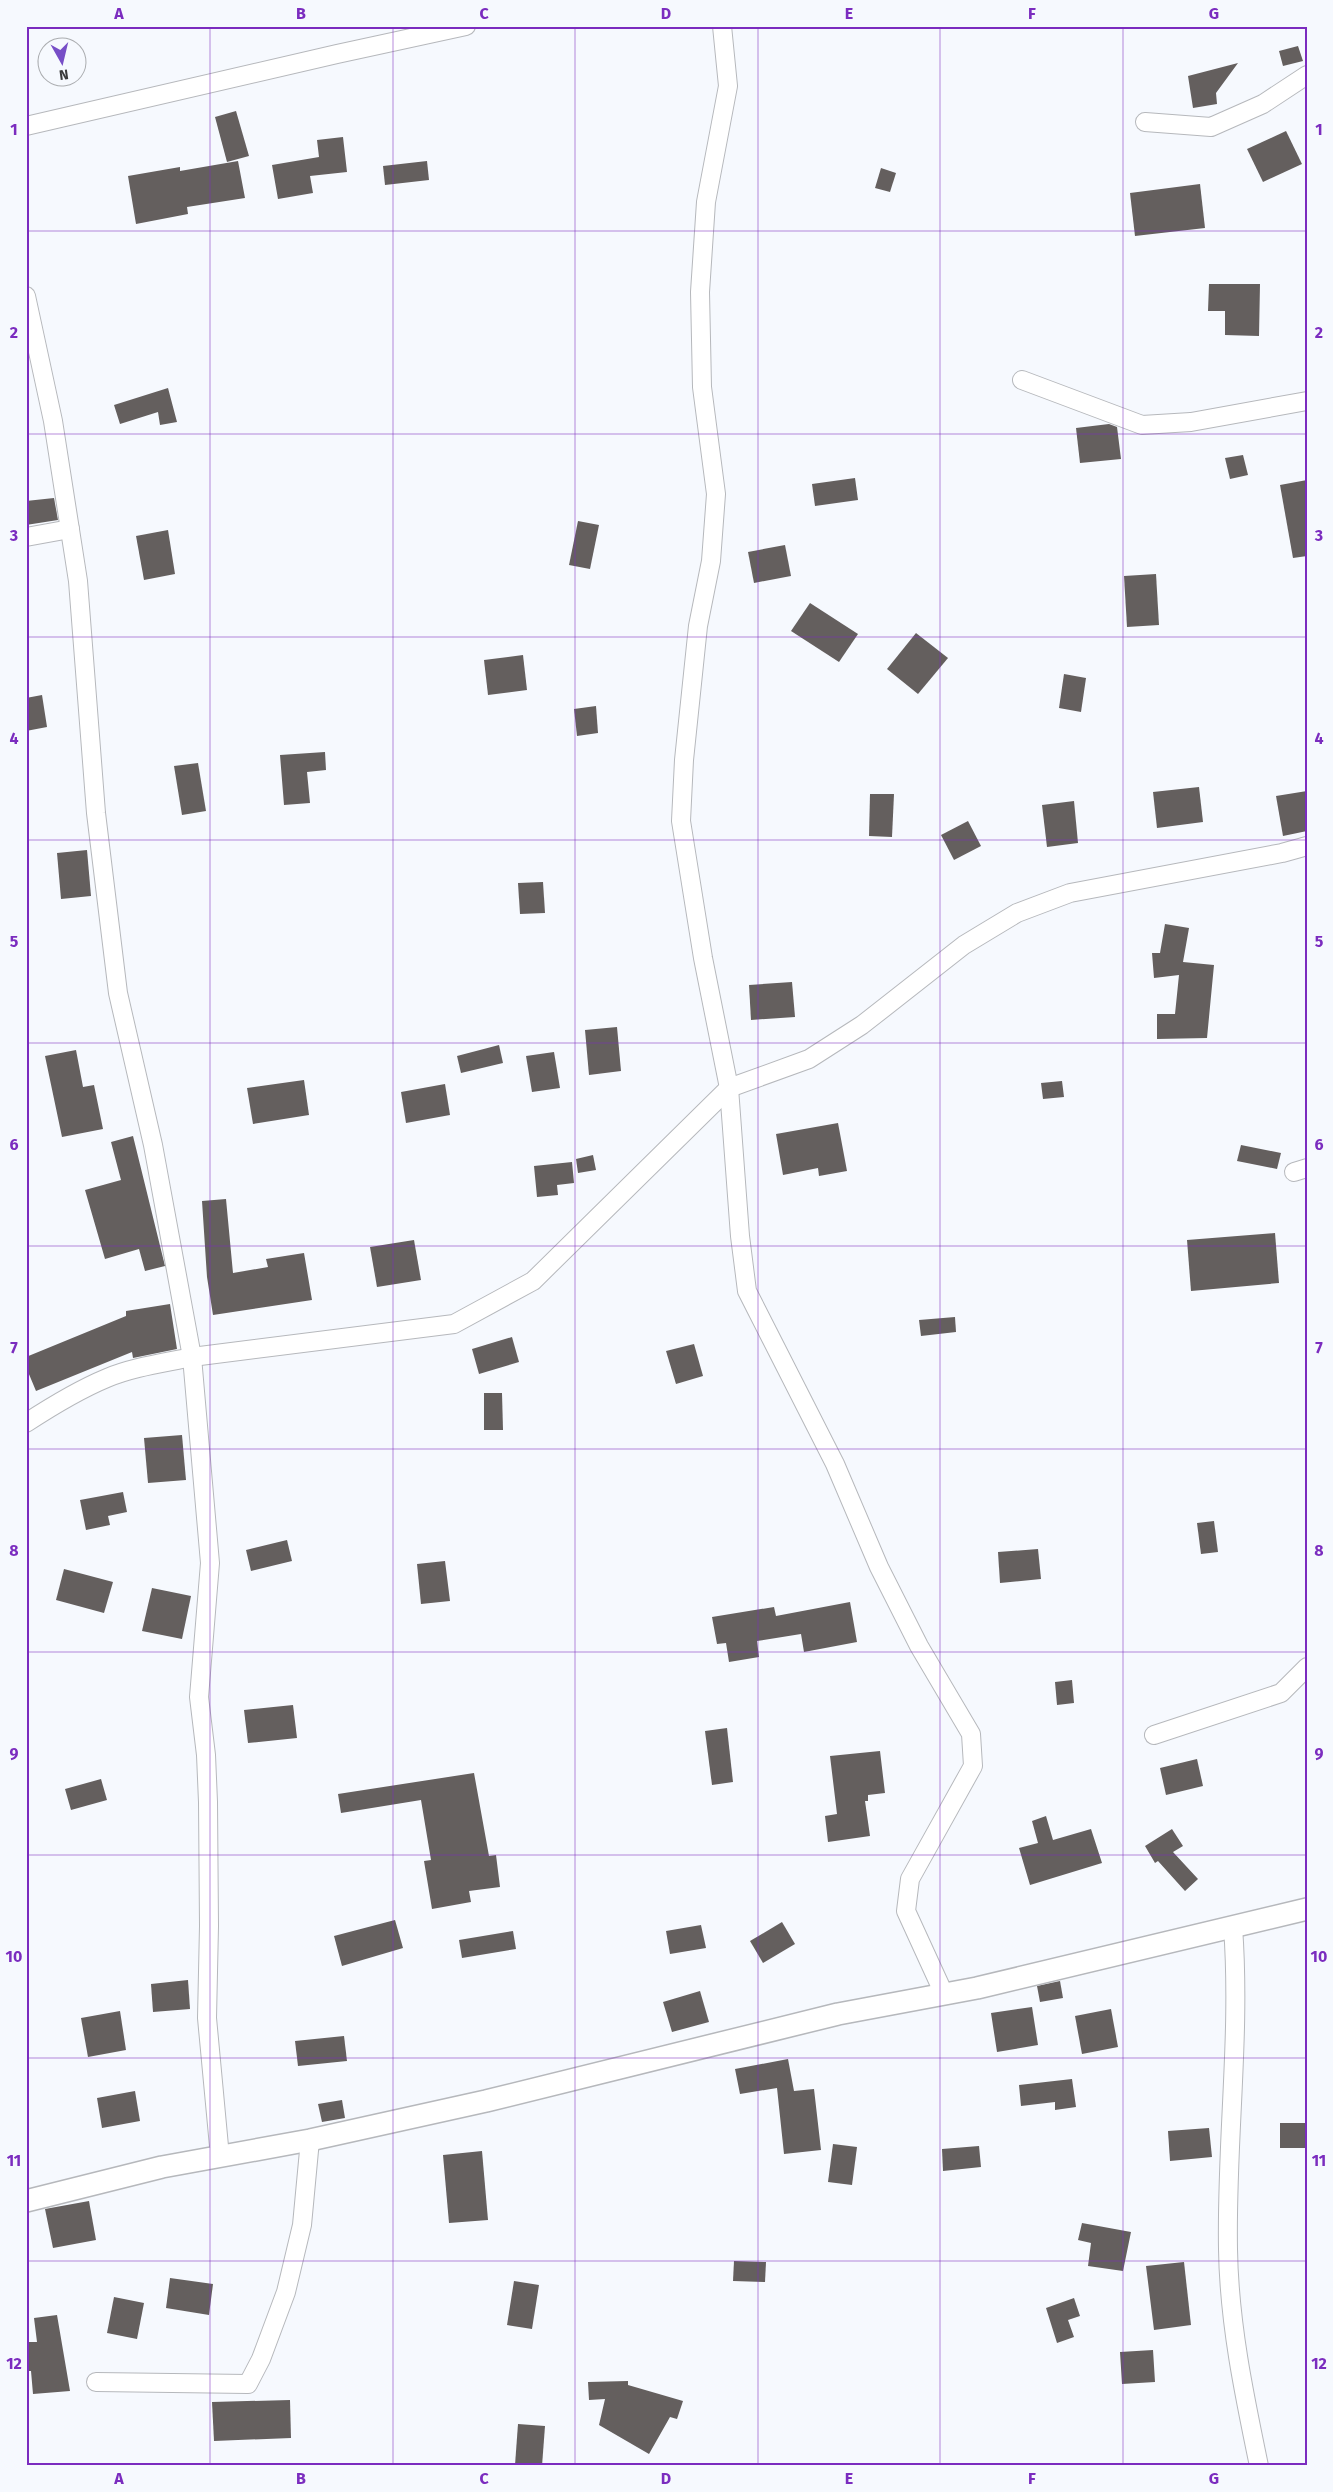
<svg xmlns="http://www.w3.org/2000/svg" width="1333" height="2492" font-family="'Fira Sans',sans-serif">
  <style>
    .building { fill: #645f5e }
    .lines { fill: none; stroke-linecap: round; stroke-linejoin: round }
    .minor-casing { stroke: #b6b8bc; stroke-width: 20 }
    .tertiary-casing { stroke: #b6b8bc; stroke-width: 24 }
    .minor { stroke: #fff; stroke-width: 18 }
    .tertiary { stroke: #fff; stroke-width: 21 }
    .grid { fill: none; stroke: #7b2cbf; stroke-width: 1; stroke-opacity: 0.55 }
    .neatline { fill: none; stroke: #7b2cbf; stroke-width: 2 }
    .grid-label { font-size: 16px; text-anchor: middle; font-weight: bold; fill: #7b2cbf }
  </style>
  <rect width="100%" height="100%" fill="#f6f9fe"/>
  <g class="building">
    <polygon points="1298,46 1303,61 1283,66 1279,51"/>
    <polygon points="1238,63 1216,93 1217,104 1193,108 1188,76"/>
    <polygon points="236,111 249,156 227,162 215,117"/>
    <polygon points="1286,131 1302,164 1263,182 1247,149"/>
    <polygon points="343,137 347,172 310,176 313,193 278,199 272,165 319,157 317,140"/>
    <polygon points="238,161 245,198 187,207 188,214 136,224 128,176 180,167 180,171"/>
    <polygon points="427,161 429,180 385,185 383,166"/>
    <polygon points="881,168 896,173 890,192 875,188"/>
    <polygon points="1200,184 1205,228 1135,236 1130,193"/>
    <polygon points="1209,284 1260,284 1259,336 1225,335 1225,311 1208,311"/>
    <polygon points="168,388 177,422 160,425 158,412 120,424 114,405"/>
    <polygon points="1109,424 1117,427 1121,459 1080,463 1076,428"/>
    <polygon points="1243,455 1248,475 1230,479 1225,458"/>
    <polygon points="855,478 858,500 815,506 812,484"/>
    <polygon points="1307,480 1307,556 1293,558 1280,485"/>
    <polygon points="54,498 58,520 26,525 26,501"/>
    <polygon points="578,521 599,525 590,569 569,565"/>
    <polygon points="168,530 175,574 144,580 136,536"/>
    <polygon points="785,545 791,576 754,583 748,552"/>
    <polygon points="1156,574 1159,625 1127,627 1124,576"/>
    <polygon points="810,603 858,634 839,662 791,631"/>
    <polygon points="916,633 948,658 918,694 887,669"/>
    <polygon points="523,655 527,690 488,695 484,660"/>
    <polygon points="1064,674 1086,678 1081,712 1059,708"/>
    <polygon points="42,695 47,727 26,731 26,698"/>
    <polygon points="596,706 598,733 577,736 574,709"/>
    <polygon points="325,752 326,770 307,772 310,803 284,805 280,755"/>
    <polygon points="198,763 206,811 182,815 174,766"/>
    <polygon points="1199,787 1203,822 1157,828 1153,792"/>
    <polygon points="1307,791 1307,831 1283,836 1276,796"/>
    <polygon points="870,794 894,794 892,837 869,836"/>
    <polygon points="1074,801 1078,843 1047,847 1042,805"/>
    <polygon points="968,821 981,846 954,860 941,835"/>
    <polygon points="87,850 91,896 61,899 57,853"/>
    <polygon points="543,882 545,913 520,914 518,883"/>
    <polygon points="1165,924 1189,928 1183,962 1214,965 1207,1038 1157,1039 1157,1014 1175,1014 1179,975 1154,978 1152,953 1160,953"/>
    <polygon points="792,982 795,1017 751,1020 749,985"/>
    <polygon points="617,1027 621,1071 589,1075 585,1030"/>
    <polygon points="499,1045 503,1063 461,1073 457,1056"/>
    <polygon points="76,1050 83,1087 94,1085 103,1129 62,1137 45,1056"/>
    <polygon points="554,1052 560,1088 532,1092 526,1056"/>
    <polygon points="304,1080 309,1115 253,1124 247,1088"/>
    <polygon points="1062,1081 1064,1097 1043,1099 1041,1083"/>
    <polygon points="445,1084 450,1115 406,1123 401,1092"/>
    <polygon points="838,1123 847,1171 819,1176 818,1168 783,1175 776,1134"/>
    <polygon points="133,1136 165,1266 145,1271 139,1249 105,1259 85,1190 121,1180 111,1142"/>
    <polygon points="1241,1145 1281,1153 1277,1169 1237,1161"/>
    <polygon points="593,1155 596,1170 578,1173 576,1159"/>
    <polygon points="572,1162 574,1183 557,1185 558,1195 537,1197 534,1166"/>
    <polygon points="226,1199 233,1273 268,1267 266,1259 304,1253 312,1300 213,1315 207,1277 202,1201"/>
    <polygon points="1275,1233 1279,1283 1191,1291 1187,1240"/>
    <polygon points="414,1240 421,1280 377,1287 370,1247"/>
    <polygon points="170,1304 177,1349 133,1358 132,1352 36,1391 26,1367 26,1357 126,1316 126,1311"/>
    <polygon points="955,1317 956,1332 921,1336 919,1320"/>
    <polygon points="512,1337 519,1362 479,1374 472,1349"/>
    <polygon points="694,1344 703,1376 676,1384 666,1351"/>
    <polygon points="484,1393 502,1393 503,1430 484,1430"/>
    <polygon points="182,1435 186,1480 148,1483 144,1438"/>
    <polygon points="123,1492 127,1512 108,1516 110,1525 86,1530 80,1500"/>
    <polygon points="1214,1521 1218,1552 1201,1554 1197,1523"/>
    <polygon points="287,1540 292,1561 251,1571 246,1550"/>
    <polygon points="1038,1549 1041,1579 1000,1583 998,1552"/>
    <polygon points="445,1561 450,1601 421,1604 417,1564"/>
    <polygon points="64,1569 113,1582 104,1613 56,1600"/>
    <polygon points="152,1588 191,1596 182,1639 142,1631"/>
    <polygon points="850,1602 857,1642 804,1652 801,1634 757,1641 759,1657 729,1662 726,1643 717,1644 712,1617 774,1607 776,1616"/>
    <polygon points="1072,1680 1074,1703 1057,1705 1055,1682"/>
    <polygon points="293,1705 297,1738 248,1743 244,1710"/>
    <polygon points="727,1728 733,1782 712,1785 705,1731"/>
    <polygon points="880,1751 885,1793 868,1795 868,1801 865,1801 870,1836 828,1842 825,1816 837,1814 830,1756"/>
    <polygon points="1197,1759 1203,1786 1166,1795 1160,1768"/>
    <polygon points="474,1773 489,1856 496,1855 500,1887 469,1891 471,1902 432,1909 424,1861 431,1860 421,1800 341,1813 338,1794"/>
    <polygon points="101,1779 107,1800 71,1810 65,1789"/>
    <polygon points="1046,1816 1053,1840 1091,1829 1102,1863 1030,1885 1019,1848 1038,1843 1032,1821"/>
    <polygon points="1172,1829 1183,1846 1173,1852 1198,1879 1185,1891 1158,1861 1155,1863 1145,1846"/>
    <polygon points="395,1920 403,1948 342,1966 334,1936"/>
    <polygon points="782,1922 795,1944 763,1963 750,1941"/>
    <polygon points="701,1925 706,1948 670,1954 666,1931"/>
    <polygon points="513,1931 516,1949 462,1958 459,1940"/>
    <polygon points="188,1980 190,2009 153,2012 151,1984"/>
    <polygon points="1060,1981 1063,1998 1040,2002 1037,1986"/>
    <polygon points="700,1991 709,2022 672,2032 663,2002"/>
    <polygon points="1032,2007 1038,2045 997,2052 991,2013"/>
    <polygon points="1111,2009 1118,2047 1082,2054 1075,2016"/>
    <polygon points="120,2011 126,2050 88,2057 81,2018"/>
    <polygon points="344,2036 347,2061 298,2066 295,2041"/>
    <polygon points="788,2059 794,2091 814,2089 821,2150 784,2154 777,2088 740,2094 735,2069"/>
    <polygon points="1072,2079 1076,2107 1055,2110 1055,2102 1021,2106 1019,2085"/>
    <polygon points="135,2091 140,2121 102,2128 97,2098"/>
    <polygon points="342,2100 345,2118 322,2122 318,2104"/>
    <rect x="1280" y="2123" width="27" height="25"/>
    <polygon points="1209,2128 1212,2157 1170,2161 1168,2131"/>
    <polygon points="833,2144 857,2147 852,2185 828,2182"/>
    <polygon points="979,2146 981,2167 943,2171 942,2149"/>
    <polygon points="482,2151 488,2220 449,2223 443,2155"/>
    <polygon points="89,2201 96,2240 53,2248 45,2209"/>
    <polygon points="1082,2223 1131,2232 1123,2271 1088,2266 1091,2243 1078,2240"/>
    <polygon points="734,2261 766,2262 765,2282 733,2281"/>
    <polygon points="1184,2262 1191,2325 1154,2330 1146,2266"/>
    <polygon points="170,2278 213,2284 209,2315 166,2308"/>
    <polygon points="514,2281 539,2285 532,2329 507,2325"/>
    <polygon points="114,2297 144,2303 137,2339 107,2333"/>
    <polygon points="1074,2298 1080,2316 1068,2320 1074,2337 1057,2343 1046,2308"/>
    <polygon points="57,2315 70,2391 33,2394 31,2371 26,2371 26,2342 37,2342 34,2318"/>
    <polygon points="1153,2350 1155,2382 1122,2384 1120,2352"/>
    <polygon points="628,2381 628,2385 683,2401 677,2419 670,2417 649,2454 599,2425 605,2399 589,2400 588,2382"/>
    <polygon points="290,2400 291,2438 214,2441 212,2402"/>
    <polygon points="518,2424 545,2426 542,2466 515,2465"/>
  </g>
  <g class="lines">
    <g class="minor-casing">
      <g id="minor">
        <polyline points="722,26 728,86 706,202 700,292 702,387 716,494 711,561 698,626 684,760 681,821 703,958 729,1088 740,1236 747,1291 835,1464 879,1567 919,1646 971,1734 973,1766 910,1879 906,1911 944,1994"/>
        <polyline points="1145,122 1211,127 1263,104 1307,75"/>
        <polyline points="26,126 337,54 466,26"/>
        <polyline points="26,296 53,421 78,581 96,813 118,993 153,1145 192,1357 210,1563 199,1697 206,1755 208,1802 209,1926 207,2018 220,2157"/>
        <polyline points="1022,380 1142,425 1191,422 1307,401"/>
        <polyline points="26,537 70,529"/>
        <polyline points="1294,1172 1307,1168"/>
        <path d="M26,1423C52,1406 78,1390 107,1378C133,1367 164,1363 192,1357L454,1324L533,1281L729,1088L809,1059L862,1025L964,945L1017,913L1070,893L1282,853L1307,846"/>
        <polyline points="1154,1735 1281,1693 1307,1667"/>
        <path d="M1233,1927C1241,2035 1226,2141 1228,2249C1229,2322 1244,2394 1259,2466"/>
        <polyline points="96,2382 248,2384 261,2359 286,2292 302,2225 310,2140"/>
      </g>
    </g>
    <g class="tertiary-casing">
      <polyline id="tertiary" points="26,2201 162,2167 310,2140 486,2101 838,2014 977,1988 1307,1909"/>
    </g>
    <use href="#minor" class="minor"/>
    <use href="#tertiary" class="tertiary"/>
  </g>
  <path class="grid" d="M210,26V2466M393,26V2466M575,26V2466M758,26V2466M940,26V2466M1123,26V2466M26,231H1307M26,434H1307M26,637H1307M26,840H1307M26,1043H1307M26,1246H1307M26,1449H1307M26,1652H1307M26,1855H1307M26,2058H1307M26,2261H1307"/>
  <rect width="1333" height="2492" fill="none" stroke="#f6f9fe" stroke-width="55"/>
  <g transform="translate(62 62) rotate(172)"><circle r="24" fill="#f6f9fe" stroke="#abadb0"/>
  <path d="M0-4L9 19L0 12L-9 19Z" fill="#774ec7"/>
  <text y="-8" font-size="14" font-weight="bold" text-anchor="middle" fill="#3a3b3c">N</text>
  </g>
  <rect x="28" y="28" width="1278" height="2436" class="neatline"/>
  <g class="grid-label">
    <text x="119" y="19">A</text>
    <text x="301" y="19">B</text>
    <text x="484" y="19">C</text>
    <text x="666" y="19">D</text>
    <text x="849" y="19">E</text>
    <text x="1032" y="19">F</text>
    <text x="1214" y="19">G</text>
    <text x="14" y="135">1</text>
    <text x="1319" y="135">1</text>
    <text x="14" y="338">2</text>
    <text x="1319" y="338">2</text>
    <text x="14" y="541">3</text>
    <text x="1319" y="541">3</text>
    <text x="14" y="744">4</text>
    <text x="1319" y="744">4</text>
    <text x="14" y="947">5</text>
    <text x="1319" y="947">5</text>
    <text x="14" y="1150">6</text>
    <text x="1319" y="1150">6</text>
    <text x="14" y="1353">7</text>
    <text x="1319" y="1353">7</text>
    <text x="14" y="1556">8</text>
    <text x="1319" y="1556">8</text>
    <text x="14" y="1759">9</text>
    <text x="1319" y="1759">9</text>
    <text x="14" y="1962">10</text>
    <text x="1319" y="1962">10</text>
    <text x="14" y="2166">11</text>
    <text x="1319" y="2166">11</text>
    <text x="14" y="2369">12</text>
    <text x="1319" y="2369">12</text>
    <text x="119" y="2484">A</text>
    <text x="301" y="2484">B</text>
    <text x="484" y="2484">C</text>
    <text x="666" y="2484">D</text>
    <text x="849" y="2484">E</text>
    <text x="1032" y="2484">F</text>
    <text x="1214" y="2484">G</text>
  </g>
</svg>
